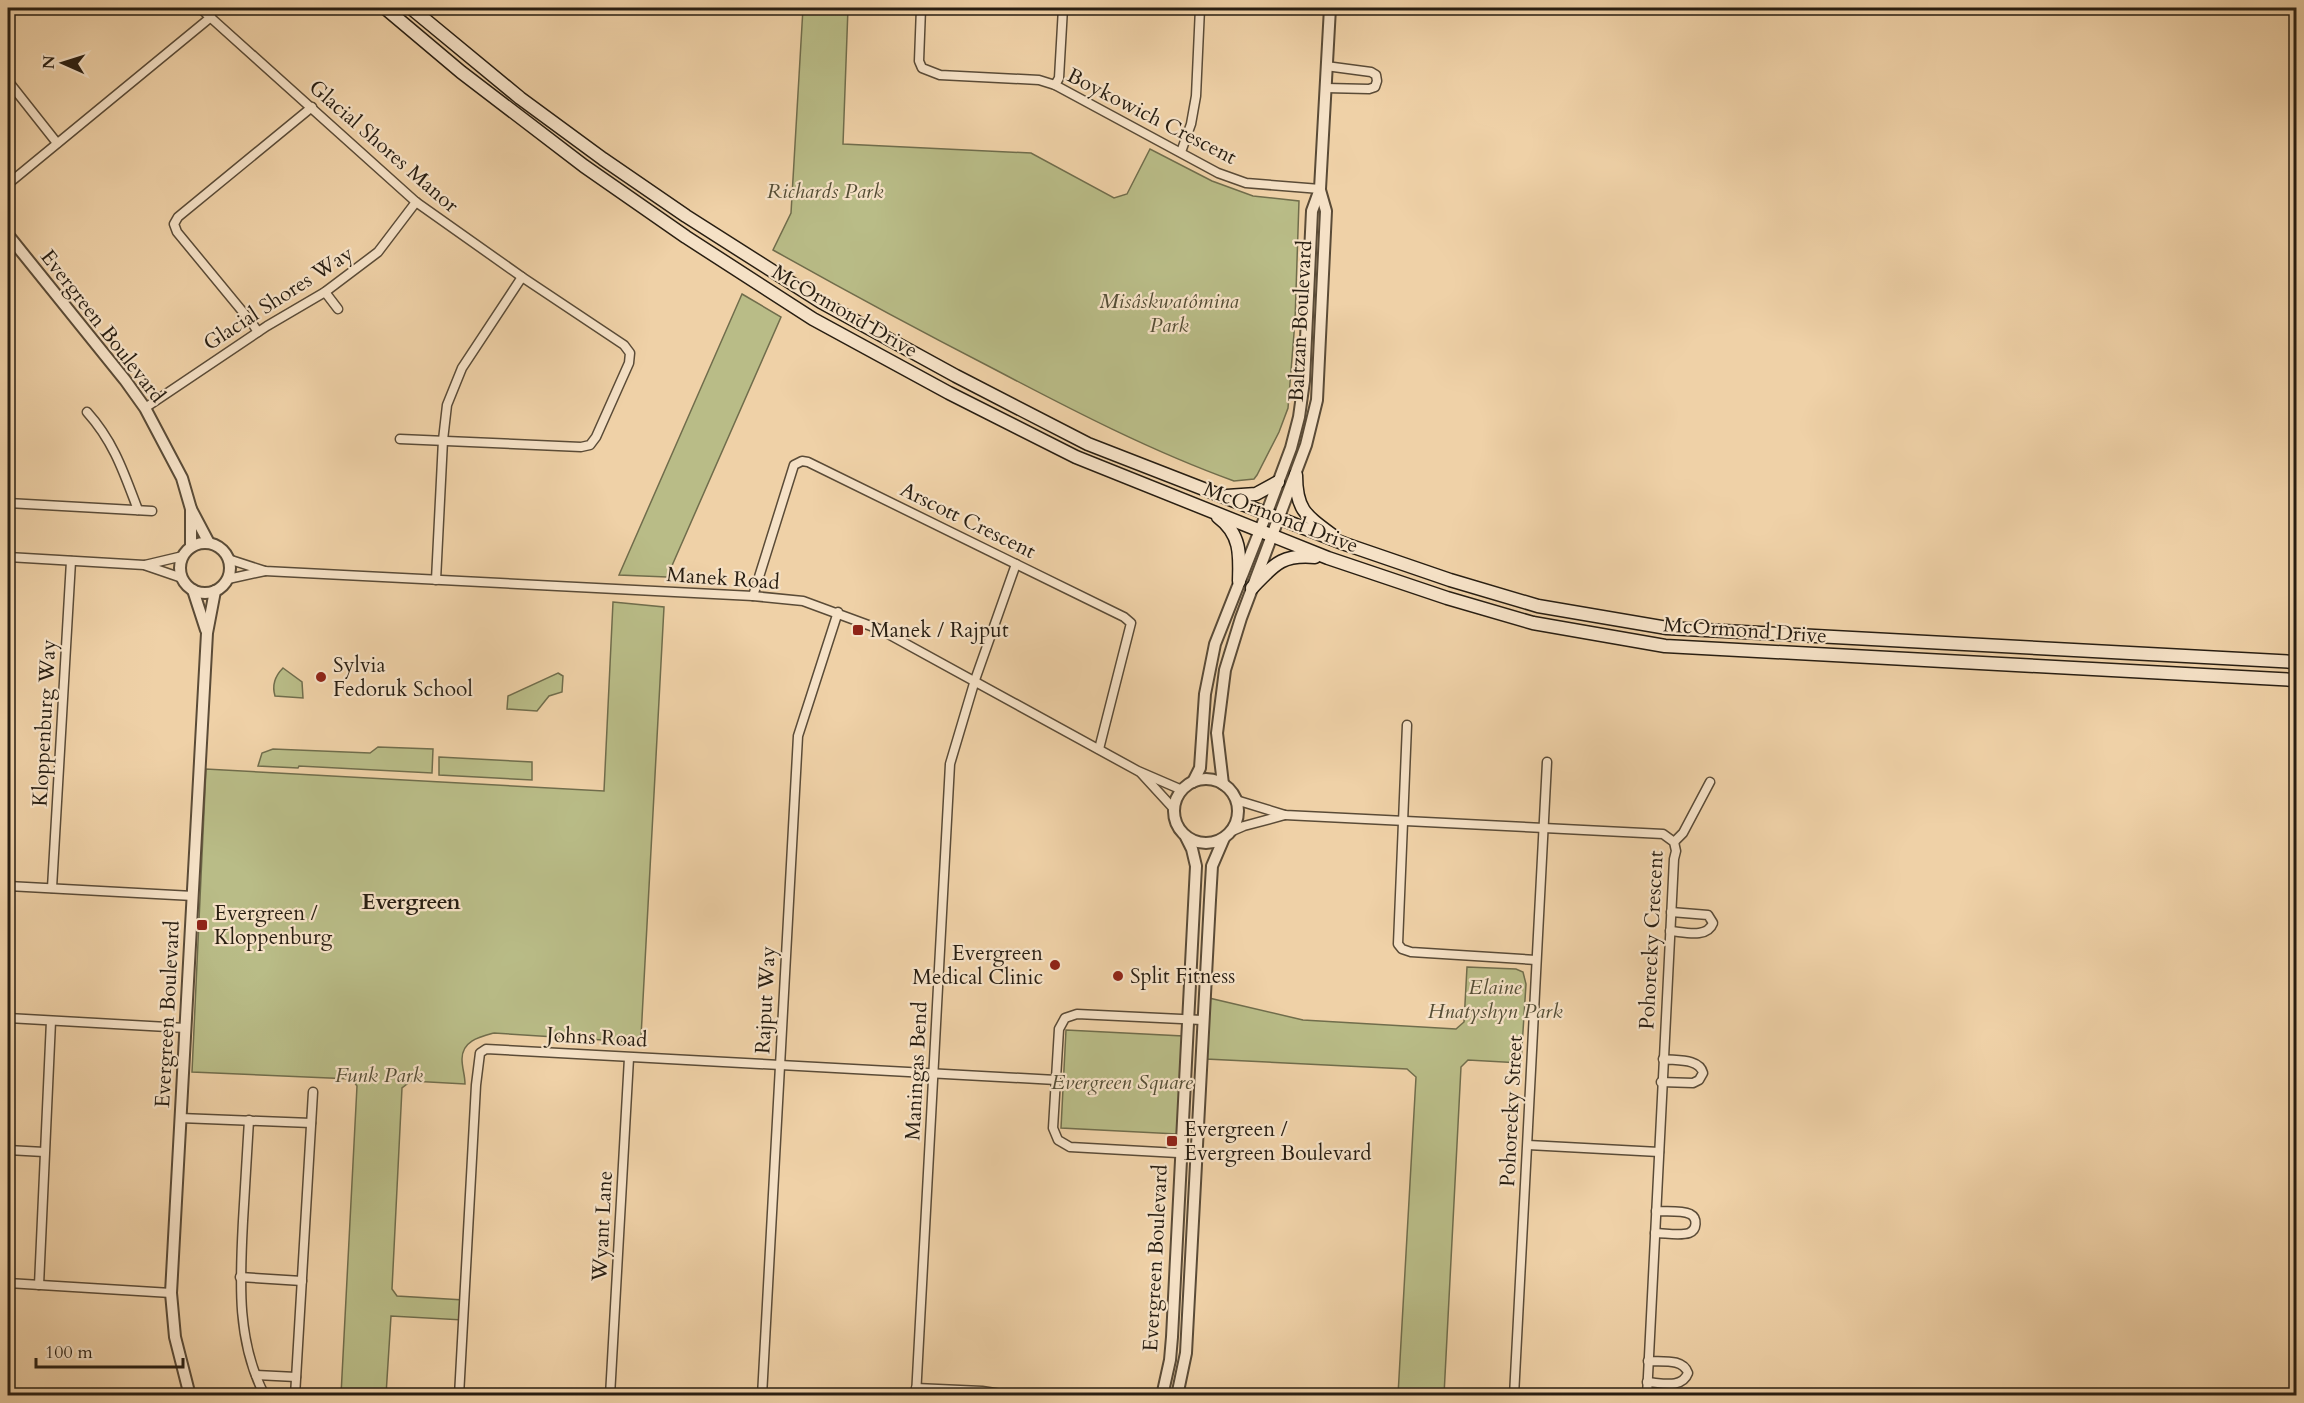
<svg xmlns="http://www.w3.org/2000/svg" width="2304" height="1403" font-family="Cardo,serif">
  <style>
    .green { fill: #b9bc87; stroke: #706d4c; stroke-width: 1.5 }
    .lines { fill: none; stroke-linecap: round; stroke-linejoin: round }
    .minor-casing { stroke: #5a4b37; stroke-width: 11 }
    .tertiary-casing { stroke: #5a4b37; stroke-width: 14 }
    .secondary-casing { stroke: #281e12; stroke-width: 15 }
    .minor { stroke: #f5e1c6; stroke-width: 8 }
    .tertiary { stroke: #f5e1c6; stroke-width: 10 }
    .secondary { stroke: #f5e1c6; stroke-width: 12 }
    .poi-dot { fill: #8f2418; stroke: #f5e1c6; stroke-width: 2 }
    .labels { text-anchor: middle; stroke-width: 4.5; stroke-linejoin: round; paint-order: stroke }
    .street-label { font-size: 21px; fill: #281e12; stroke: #f5e1c6 }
    .park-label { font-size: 21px; font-style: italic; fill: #544d35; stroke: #f5e1c6 }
    .poi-label { font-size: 21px; fill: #281e12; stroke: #f5e1c6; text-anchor: start }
    .neighbourhood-label { font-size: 22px; font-weight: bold; fill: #281e12; stroke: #f5e1c6 }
  </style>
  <rect width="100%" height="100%" fill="#efd1a7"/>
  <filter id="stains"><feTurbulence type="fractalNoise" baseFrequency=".00333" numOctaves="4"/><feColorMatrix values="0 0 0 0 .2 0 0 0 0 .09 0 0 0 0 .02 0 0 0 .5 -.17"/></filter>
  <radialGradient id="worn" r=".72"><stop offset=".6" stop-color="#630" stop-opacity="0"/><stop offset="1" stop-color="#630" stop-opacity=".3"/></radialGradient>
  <g class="green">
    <path d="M803,8H848L843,144L1031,153L1114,198L1127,194L1150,149L1212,181L1253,196L1299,201L1295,321L1288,408L1279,432L1257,475L1254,479L1234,481C1151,451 1072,410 994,369C920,331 846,291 773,250L791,213Z"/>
    <polygon points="742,294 781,317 667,577 619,575"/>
    <path d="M613,602L664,607L641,1037L634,1042L494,1033C479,1037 462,1041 462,1059C462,1068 465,1075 465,1084L411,1081L402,1088L392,1289L397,1296L464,1300L463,1320L391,1316L386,1395H341L357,1086L352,1079L192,1072L206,769L604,791Z"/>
    <path d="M283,668L302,682L303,698L275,696C272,686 275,676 283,668Z"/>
    <polygon points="558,673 563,676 562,692 549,696 537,711 507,709 508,696"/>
    <polygon points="378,747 433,749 432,773 299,766 298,768 258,766 262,753 273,749 370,753"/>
    <polygon points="439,757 532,762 532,780 439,775"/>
    <polygon points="1467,967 1516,969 1523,972 1526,984 1521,1063 1468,1060 1461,1067 1444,1395 1398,1395 1416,1077 1407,1069 1206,1059 1209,998 1303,1020 1456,1029 1464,1022"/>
    <polygon points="1066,1030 1183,1036 1177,1134 1061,1128"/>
  </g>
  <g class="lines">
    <g class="minor-casing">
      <g id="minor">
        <polyline points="200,8 416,202 522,277 624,345 630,353 629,363 596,437 590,445 581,447 400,439"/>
        <polyline points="921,8 919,61 922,68 940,75 1039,80 1055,85 1218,173 1246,183 1320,189"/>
        <polyline points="8,14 16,8"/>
        <polyline points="8,81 57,143"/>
        <polyline points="1055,85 1059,78 1063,8"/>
        <polyline points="1326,88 1369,89 1375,87 1377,81 1376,75 1371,72 1326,66"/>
        <polyline points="1181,152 1191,124 1196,96 1200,8"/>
        <polyline points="8,184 211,17"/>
        <polyline points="325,292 338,309"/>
        <polyline points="258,332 252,323 177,232 174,224 178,217 312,107"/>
        <polyline points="145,408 267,326 325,292 378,252 416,202"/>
        <path d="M87,412C114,442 124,473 138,510"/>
        <polyline points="8,503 152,511"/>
        <polyline points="8,557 144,565 182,578"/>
        <polyline points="228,559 265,571 753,596 803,601 879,629 1138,771 1182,790"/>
        <polyline points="145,565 183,556"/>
        <polyline points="228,579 265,571"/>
        <polyline points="436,580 443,440 447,405 462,368 522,277"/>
        <polyline points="753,596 794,465 802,461 808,462 1124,617 1131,623 1099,749"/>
        <polyline points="1407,725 1398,944 1402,949 1411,952 1536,960"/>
        <polyline points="1141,773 1174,809"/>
        <polyline points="1236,800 1285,815 1663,834 1674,842 1676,851 1674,859 1647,1396"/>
        <polyline points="1230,832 1244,826 1285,815"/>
        <polyline points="1674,842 1683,833 1710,782"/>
        <polyline points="8,886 193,896"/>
        <polyline points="52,888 71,561"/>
        <path d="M1670,931C1684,932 1707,939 1713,923L1708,915L1671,912"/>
        <polyline points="8,1018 185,1028"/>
        <path d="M1661,1082L1693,1083L1699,1080L1703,1073C1699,1058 1676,1061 1663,1059"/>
        <polyline points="180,1118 311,1123"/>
        <path d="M249,1120C247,1154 245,1187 243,1221C240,1280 236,1341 265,1396"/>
        <polyline points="1528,1145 1659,1152"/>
        <polyline points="8,1150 44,1152"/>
        <polyline points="1196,1154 1070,1147 1058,1140 1053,1128 1059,1029 1065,1018 1077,1014 1202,1020"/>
        <path d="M1655,1233C1665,1233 1680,1236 1689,1233C1697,1230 1698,1218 1690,1214C1681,1210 1666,1212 1656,1211"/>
        <polyline points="240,1277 302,1281"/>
        <polyline points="8,1283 171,1293"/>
        <polyline points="39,1285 51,1021"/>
        <polyline points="256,1375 296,1377"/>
        <path d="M1647,1382C1662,1383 1682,1389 1688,1373C1683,1358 1662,1362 1648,1361"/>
        <polyline points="916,1388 982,1391 1014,1396"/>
        <polyline points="295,1396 313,1092"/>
        <polyline points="459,1396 476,1085 480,1053 486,1049 1056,1080"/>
        <polyline points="610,1396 629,1058"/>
        <polyline points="762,1396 798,736 838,612"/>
        <polyline points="916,1396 950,764 975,680 1016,564"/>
        <polyline points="1514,1396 1547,762"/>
      </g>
    </g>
    <g class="tertiary-casing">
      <g id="tertiary">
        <polyline points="8,235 125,380 145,408 182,478 191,509 209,543"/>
        <circle cx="205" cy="568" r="25"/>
        <polyline points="191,547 191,509"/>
        <polyline points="193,590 206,630"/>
        <circle cx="1206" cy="811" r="32"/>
        <polyline points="1193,782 1200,768 1205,694 1215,644 1266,515 1291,448 1299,417 1304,381 1312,211 1320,189 1330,8"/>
        <polyline points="1223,784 1217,733 1225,670 1241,618 1306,445 1317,400 1326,211 1320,190"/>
        <polyline points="190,1396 175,1337 171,1293 207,633 215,591"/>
        <polyline points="1162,1396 1170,1360 1172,1337 1196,866 1192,849 1186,837"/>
        <polyline points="1177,1396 1186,1353 1210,900 1212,866 1224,838"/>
      </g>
    </g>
    <g class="secondary-casing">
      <g id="secondary">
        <polyline points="385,8 461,72 584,166 686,237 813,319 949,393 1076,457 1328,558 1447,598 1533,623 1665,646 2296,680"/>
        <polyline points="411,8 520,98 603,159 686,216 821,302 956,376 1088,444 1345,544 1450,580 1538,606 1667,628 2296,662"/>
        <path d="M1296,475C1296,509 1305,515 1332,535"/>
        <polyline points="1227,496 1256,494 1278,482"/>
        <path d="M1218,517C1241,534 1240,555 1239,581"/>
        <path d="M1252,588C1274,565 1281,554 1315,557"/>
      </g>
    </g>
    <use href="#minor" class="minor"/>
    <use href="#tertiary" class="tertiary"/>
    <use href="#secondary" class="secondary"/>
  </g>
  <g class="poi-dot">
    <rect x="852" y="624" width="12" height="12" rx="3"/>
    <circle cx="321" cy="677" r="6"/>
    <rect x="196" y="919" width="12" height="12" rx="3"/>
    <circle cx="1055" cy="965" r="6"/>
    <circle cx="1118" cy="976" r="6"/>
    <rect x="1166" y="1135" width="12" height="12" rx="3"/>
  </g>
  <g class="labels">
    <g class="street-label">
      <text transform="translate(1152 116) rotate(27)" y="7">Boykowich Crescent</text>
      <text transform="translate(384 146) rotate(41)" y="7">Glacial Shores Manor</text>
      <text transform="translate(278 298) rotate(-33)" y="7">Glacial Shores Way</text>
      <text transform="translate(845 311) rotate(30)" y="7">McOrmond Drive</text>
      <text transform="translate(1300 321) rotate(-87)" y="7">Baltzan Boulevard</text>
      <text transform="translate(103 326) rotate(52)" y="7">Evergreen Boulevard</text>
      <text transform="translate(1281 517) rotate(21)" y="7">McOrmond Drive</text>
      <text transform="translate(968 520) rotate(26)" y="7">Arscott Crescent</text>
      <text transform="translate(723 578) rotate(4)" y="7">Manek Road</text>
      <text transform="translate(1745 630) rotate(4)" y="7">McOrmond Drive</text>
      <text transform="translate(44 723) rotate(-87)" y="7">Kloppenburg Way</text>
      <text transform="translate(1651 940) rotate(-87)" y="7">Pohorecky Crescent</text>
      <text transform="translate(765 1000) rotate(-87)" y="7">Rajput Way</text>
      <text transform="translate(167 1014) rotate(-87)" y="7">Evergreen Boulevard</text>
      <text transform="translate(597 1037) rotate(3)" y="7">Johns Road</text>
      <text transform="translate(916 1071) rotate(-87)" y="7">Maningas Bend</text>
      <text transform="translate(1511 1111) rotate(-87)" y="7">Pohorecky Street</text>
      <text transform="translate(602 1226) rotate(-87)" y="7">Wyant Lane</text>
      <text transform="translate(1155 1258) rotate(-87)" y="7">Evergreen Boulevard</text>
    </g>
    <g class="park-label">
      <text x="825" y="198">Richards Park</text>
      <text x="1169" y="308">Misâskwatômina<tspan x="1169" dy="24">Park</tspan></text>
      <text x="1495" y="994">Elaine<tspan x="1495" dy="24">Hnatyshyn Park</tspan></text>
      <text x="379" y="1082">Funk Park</text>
      <text x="1122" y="1089">Evergreen Square</text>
    </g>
    <g class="poi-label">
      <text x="870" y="637">Manek / Rajput</text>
      <text x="333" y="672">Sylvia<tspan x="333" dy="24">Fedoruk School</tspan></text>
      <text x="214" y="920">Evergreen /<tspan x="214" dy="24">Kloppenburg</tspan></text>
      <text x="1043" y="960" text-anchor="end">Evergreen<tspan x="1043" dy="24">Medical Clinic</tspan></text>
      <text x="1130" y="983">Split Fitness</text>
      <text x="1184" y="1136">Evergreen /<tspan x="1184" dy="24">Evergreen Boulevard</tspan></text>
    </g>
    <g class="neighbourhood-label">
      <text x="411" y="909">Evergreen</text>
    </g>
  </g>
  <rect width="2304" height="1403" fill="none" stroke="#efd1a7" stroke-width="30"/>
  <rect x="9" y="9" width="2286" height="1385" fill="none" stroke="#281e12" stroke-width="3"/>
  <rect x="15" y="15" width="2274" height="1373" fill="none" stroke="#281e12" stroke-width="1.5"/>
  <g transform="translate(63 63) rotate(273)" stroke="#f5e1c6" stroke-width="4.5" paint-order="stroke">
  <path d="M0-4.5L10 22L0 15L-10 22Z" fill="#281e12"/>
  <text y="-9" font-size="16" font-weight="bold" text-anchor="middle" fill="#281e12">N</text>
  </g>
  <path d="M36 1358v9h147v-9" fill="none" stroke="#281e12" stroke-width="3"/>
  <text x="45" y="1358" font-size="18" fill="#281e12" stroke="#f5e1c6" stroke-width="4.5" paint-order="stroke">100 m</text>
  <rect width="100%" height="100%" filter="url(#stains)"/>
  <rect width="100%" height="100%" fill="url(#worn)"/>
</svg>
